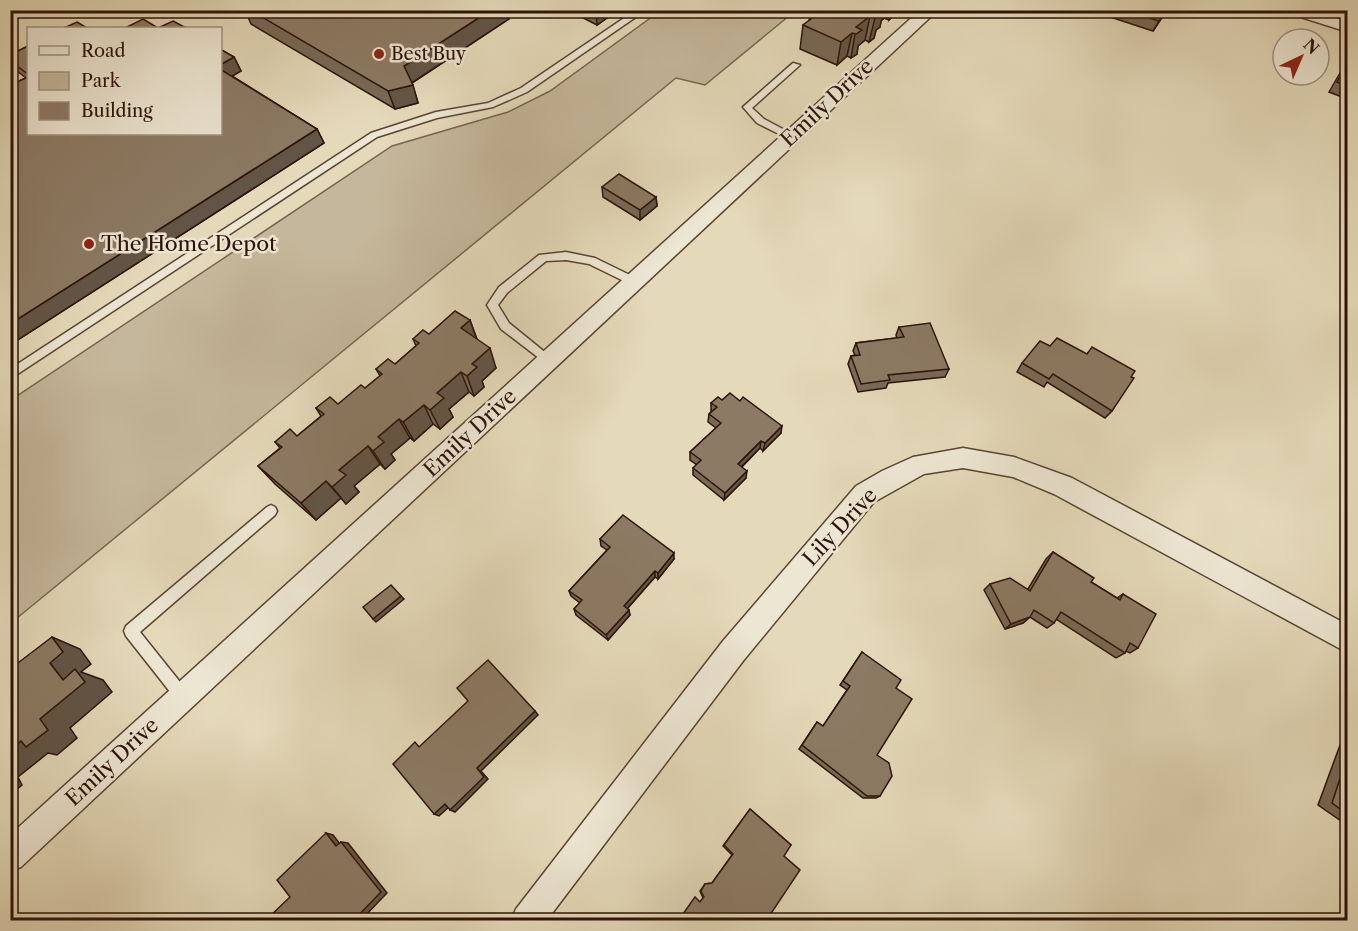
<svg xmlns="http://www.w3.org/2000/svg" width="1358" height="931" font-family="'Libre Caslon Text',serif">
  <style>
    .green { fill: #c5b79b; stroke: #786551; stroke-width: 1.5 }
    .lines { fill: none; stroke-linecap: round; stroke-linejoin: round }
    .lane-casing { stroke: #5a4434; stroke-width: 3 }
    .street-casing { stroke: #5a4434; stroke-width: 3 }
    .lane { fill: #ede6d2; fill-rule: evenodd }
    .street { fill: #ede6d2; fill-rule: evenodd }
    .wall { fill: #786956; stroke: #2c1307; stroke-width: 1.5 }
    .shaded-wall { fill: #625546; stroke: #2c1307; stroke-width: 1.5 }
    .building { fill: #8c7a64; stroke: #2c1307; stroke-width: 1.5 }
    .poi-dot { fill: #8f2418; stroke: #ede6d2; stroke-width: 2 }
    .labels { text-anchor: middle; stroke-width: 5; stroke-linejoin: round; paint-order: stroke }
    .far-poi-label { font-size: 18px; fill: #2c1307; stroke: #ede6d2; text-anchor: start }
    .street-label { font-size: 21px; fill: #2c1307; stroke: #ede6d2 }
    .poi-label { font-size: 21px; fill: #2c1307; stroke: #ede6d2; text-anchor: start }
  </style>
  <rect width="100%" height="100%" fill="#e4d9b9"/>
  <filter id="stains"><feTurbulence type="fractalNoise" baseFrequency=".00333" numOctaves="4"/><feColorMatrix values="0 0 0 0 .2 0 0 0 0 .09 0 0 0 0 .02 0 0 0 .5 -.17"/></filter>
  <radialGradient id="worn" r=".72"><stop offset=".6" stop-color="#630" stop-opacity="0"/><stop offset="1" stop-color="#630" stop-opacity=".3"/></radialGradient>
  <polygon class="green" points="660,11 795,11 705,85 676,78 11,623 11,400 392,146 508,112 550,91"/>
  <g class="lines">
    <g class="lane-casing">
      <g id="lane">
        <polygon points="636,10 646,10 527,92 493,107 437,118 377,137 10,379 10,369 371,133 436,112 488,103 521,88"/>
        <polygon points="793,63 800,65 752,108 764,119 794,135 794,139 791,140 757,123 743,107"/>
        <polygon points="566,252 595,258 638,279 639,282 634,286 589,264 566,260 546,261 507,293 498,305 509,323 552,358 554,361 552,364 548,365 501,329 487,305 499,287 539,255"/>
        <polygon points="271,505 275,507 277,511 275,515 140,632 188,692 190,697 188,702 183,704 178,702 126,636 124,631 126,626 267,507"/>
      </g>
    </g>
    <g class="street-casing">
      <g id="street">
        <polygon points="920,10 938,10 21,867 10,871 10,835"/>
        <polygon points="1286,10 1312,10 1348,22 1348,32 1288,13"/>
        <polygon points="963,448 1014,457 1072,478 1348,625 1348,653 1054,494 1013,477 963,468 924,474 874,502 743,661 547,920 511,920 516,909 723,641 856,486 882,471 913,457"/>
      </g>
    </g>
    <use href="#lane" class="lane"/>
    <use href="#street" class="street"/>
  </g>
  <g class="wall">
    <polygon points="245,10 507,10 509,19 412,83 418,103 395,109 251,24"/>
    <polygon points="568,10 618,10 597,25"/>
    <polygon points="822,10 895,10 893,12 892,17 889,20 884,18 881,21 880,27 876,30 874,38 869,42 865,40 858,46 857,54 851,58 847,56 837,65 800,49 803,25 809,21 810,15 820,12"/>
    <polygon points="1096,10 1167,10 1153,31 1095,12"/>
    <polygon points="28,46 28,134 220,134 220,49 234,57 241,71 232,76 317,129 324,143 10,345 10,85 26,78 17,71 10,64 10,55"/>
    <polygon points="1347,61 1347,99 1329,92 1344,66"/>
    <polygon points="602,187 656,197 657,206 640,220 603,197"/>
    <polygon points="470,320 477,339 496,368 482,381 484,387 474,396 469,392 449,409 453,417 440,429 433,424 414,441 410,438 391,454 395,460 385,469 380,464 354,486 359,492 346,504 341,498 316,520 275,484 258,466 280,448 275,442 297,436 321,416 316,408 338,404 365,388 380,376 376,369 395,364 416,346 413,339 429,334"/>
    <polygon points="899,327 949,369 945,377 888,383 886,388 858,392 848,364 851,356 855,355 853,351 856,343 897,338 896,335"/>
    <polygon points="1050,346 1131,377 1112,411 1105,418 1047,382 1044,387 1017,372 1022,363"/>
    <polygon points="722,400 781,433 763,451 760,448 742,467 746,478 724,500 693,475 693,468 697,465 690,460 690,452 716,428 708,422 709,414 712,411 711,411 711,403"/>
    <polygon points="600,539 674,559 658,579 655,577 627,609 630,615 608,640 576,615 574,609 580,603 571,596 569,591 607,550 601,546"/>
    <polygon points="1053,552 1091,582 1117,598 1123,594 1138,648 1130,653 1126,651 1125,653 1116,658 1056,619 1054,623 1047,628 1030,617 1023,623 1005,629 984,590 990,584 1028,589 1046,559"/>
    <polygon points="862,652 896,688 877,755 880,796 876,798 863,798 799,749 817,722 823,726 847,690 840,685"/>
    <polygon points="1347,743 1347,825 1318,805 1340,745"/>
    <polygon points="750,809 791,845 700,902 703,898 700,891 705,884 712,883 732,855 723,846"/>
  </g>
  <g class="shaded-wall">
    <polygon points="491,10 507,10 509,19 410,84 404,66"/>
    <polygon points="596,10 618,10 597,25"/>
    <polygon points="877,10 886,10 884,18 881,21 880,27 876,30 874,38 869,42 875,18 875,12"/>
    <polygon points="891,10 895,10 893,12 892,17 889,20"/>
    <polygon points="1166,10 1167,10 1153,31 1159,21"/>
    <polygon points="870,16 865,40 858,46 857,54 851,58 856,27"/>
    <polygon points="852,33 847,56 837,65 841,42"/>
    <polygon points="234,57 241,71 224,81 220,73 220,65"/>
    <polygon points="413,85 418,103 395,109 388,91"/>
    <polygon points="317,129 324,143 10,345 10,324"/>
    <polygon points="656,197 657,206 640,220 640,210"/>
    <polygon points="470,320 477,341 461,328"/>
    <polygon points="490,348 496,368 482,381 484,387 474,396 467,376 472,364"/>
    <polygon points="461,372 469,392 449,409 453,417 440,429 430,410 437,393"/>
    <polygon points="424,405 433,424 414,441 403,422"/>
    <polygon points="399,419 410,438 391,454 395,460 385,469 373,451 378,437"/>
    <polygon points="782,426 781,433 763,451 765,443"/>
    <polygon points="761,441 760,448 737,471 738,464"/>
    <polygon points="368,446 380,464 354,486 359,492 346,504 332,487 339,470"/>
    <polygon points="747,471 746,478 724,500 725,493"/>
    <polygon points="326,481 341,498 316,520 301,503"/>
    <polygon points="674,553 674,559 658,579 658,573"/>
    <polygon points="655,571 655,577 625,611 624,606"/>
    <polygon points="401,596 404,599 376,622 373,619"/>
    <polygon points="629,610 630,615 608,640 606,635"/>
    <polygon points="1030,617 1023,623 1005,629 1011,624"/>
    <polygon points="52,637 80,649 91,664 81,672 103,680 112,692 70,728 77,738 57,755 48,753 18,777 22,785 10,795 10,750 40,719 63,680 50,663"/>
    <polygon points="535,711 538,715 481,771 488,779 455,812 450,810 477,768"/>
    <polygon points="445,804 450,806 439,816 434,814"/>
    <polygon points="326,833 333,835 343,848 336,846"/>
    <polygon points="341,842 348,843 387,893 360,921 353,921"/>
  </g>
  <g class="building">
    <polygon points="250,10 491,10 404,66 413,85 388,91"/>
    <polygon points="822,10 877,10 875,12 880,14 875,18 870,16 856,27 862,30 856,34 852,33 841,42 803,25 812,18 810,15 816,11 820,12"/>
    <polygon points="1126,10 1166,10 1159,21"/>
    <polygon points="143,19 158,28 125,28"/>
    <polygon points="173,21 186,28 158,28"/>
    <polygon points="77,22 87,28 64,28"/>
    <polygon points="28,46 28,74 10,61 10,55"/>
    <polygon points="220,49 234,57 220,65"/>
    <polygon points="1347,63 1347,86 1337,82"/>
    <polygon points="220,69 317,129 10,324 10,85 28,77 28,134 220,134"/>
    <polygon points="619,174 656,197 640,210 602,187"/>
    <polygon points="455,311 470,320 461,328 490,348 472,364 477,367 467,376 461,372 437,393 444,398 430,410 424,405 403,422 399,419 378,437 384,442 373,451 368,446 339,470 346,475 332,487 326,481 301,503 258,466 282,447 275,442 290,429 297,436 324,414 316,408 330,397 338,404 361,385 365,388 382,374 376,369 388,359 395,364 419,343 413,339 423,330 429,334"/>
    <polygon points="930,323 949,369 888,375 890,380 861,384 851,356 860,355 856,343 904,337 899,327"/>
    <polygon points="1057,338 1087,354 1092,347 1135,371 1131,377 1134,378 1112,411 1053,374 1049,379 1022,363 1040,341 1050,346"/>
    <polygon points="730,393 740,401 743,397 782,426 765,443 761,441 738,464 747,471 725,493 693,468 701,460 690,452 721,423 709,414 717,407 711,403 718,397 722,400"/>
    <polygon points="623,515 674,553 658,573 655,571 624,606 629,610 606,635 574,609 582,600 569,591 610,547 600,539"/>
    <polygon points="1053,552 1094,578 1091,582 1120,600 1123,594 1156,614 1138,648 1130,643 1125,653 1061,612 1054,623 1034,610 1030,617 1011,624 990,584 1010,578 1030,591"/>
    <polygon points="391,585 401,596 373,619 363,607"/>
    <polygon points="52,637 63,652 50,663 63,680 75,669 85,682 40,719 48,730 26,747 21,741 10,750 10,669"/>
    <polygon points="862,652 901,680 896,688 912,699 877,755 889,763 892,776 880,796 867,796 802,745 817,722 823,726 850,686 843,681"/>
    <polygon points="488,660 535,711 477,768 484,777 450,810 445,804 434,814 393,764 415,742 419,747 468,701 457,688"/>
    <polygon points="1347,757 1347,814 1332,803"/>
    <polygon points="750,809 791,845 784,856 800,870 766,921 678,921 695,897 700,902 704,897 701,891 705,884 712,883 733,854 724,845"/>
    <polygon points="326,833 336,846 341,842 381,892 353,921 265,921 290,897 277,880"/>
  </g>
  <g class="poi-dot">
    <circle cx="379" cy="54" r="6"/>
    <circle cx="89" cy="244" r="6"/>
  </g>
  <g class="labels">
    <g class="far-poi-label">
      <text x="391" y="60">Best Buy</text>
    </g>
    <g class="street-label">
      <text transform="translate(827 103) rotate(-43)" y="7">Emily Drive</text>
      <text transform="translate(470 433) rotate(-43)" y="7">Emily Drive</text>
      <text transform="translate(840 527) rotate(-47)" y="7">Lily Drive</text>
      <text transform="translate(112 762) rotate(-43)" y="7">Emily Drive</text>
    </g>
    <g class="poi-label">
      <text x="101" y="251">The Home Depot</text>
    </g>
  </g>
  <rect width="1358" height="931" fill="none" stroke="#e4d9b9" stroke-width="36"/>
  <rect x="12" y="12" width="1334" height="907" fill="none" stroke="#2c1307" stroke-width="3"/>
  <rect x="18" y="18" width="1322" height="895" fill="none" stroke="#2c1307" stroke-width="1.5"/>
  <rect x="27" y="27" width="195" height="108" fill="#ede6d2" stroke="#a09281" stroke-width="1.5"/>
  <rect x="39" y="46" width="30" height="9" fill="#ede6d2" stroke="#a09281" stroke-width="1.5"/>
  <text x="81" y="57" font-size="18" fill="#2c1307">Road</text>
  <rect x="39" y="72" width="30" height="18" fill="#c5b79b" stroke="#a09281" stroke-width="1.5"/>
  <text x="81" y="87" font-size="18" fill="#2c1307">Park</text>
  <rect x="39" y="102" width="30" height="18" fill="#8c7a64" stroke="#a09281" stroke-width="1.5"/>
  <text x="81" y="117" font-size="18" fill="#2c1307">Building</text>
  <g transform="translate(1301 57) rotate(44)"><circle r="28" fill="#ede6d2" stroke="#a09281" stroke-width="1.5"/>
  <path d="M0-4.5L10 22L0 15L-10 22Z" fill="#8f2418"/>
  <text y="-9" font-size="16" font-weight="bold" text-anchor="middle" fill="#2c1307">N</text>
  </g>
  <rect width="100%" height="100%" filter="url(#stains)"/>
  <rect width="100%" height="100%" fill="url(#worn)"/>
</svg>
